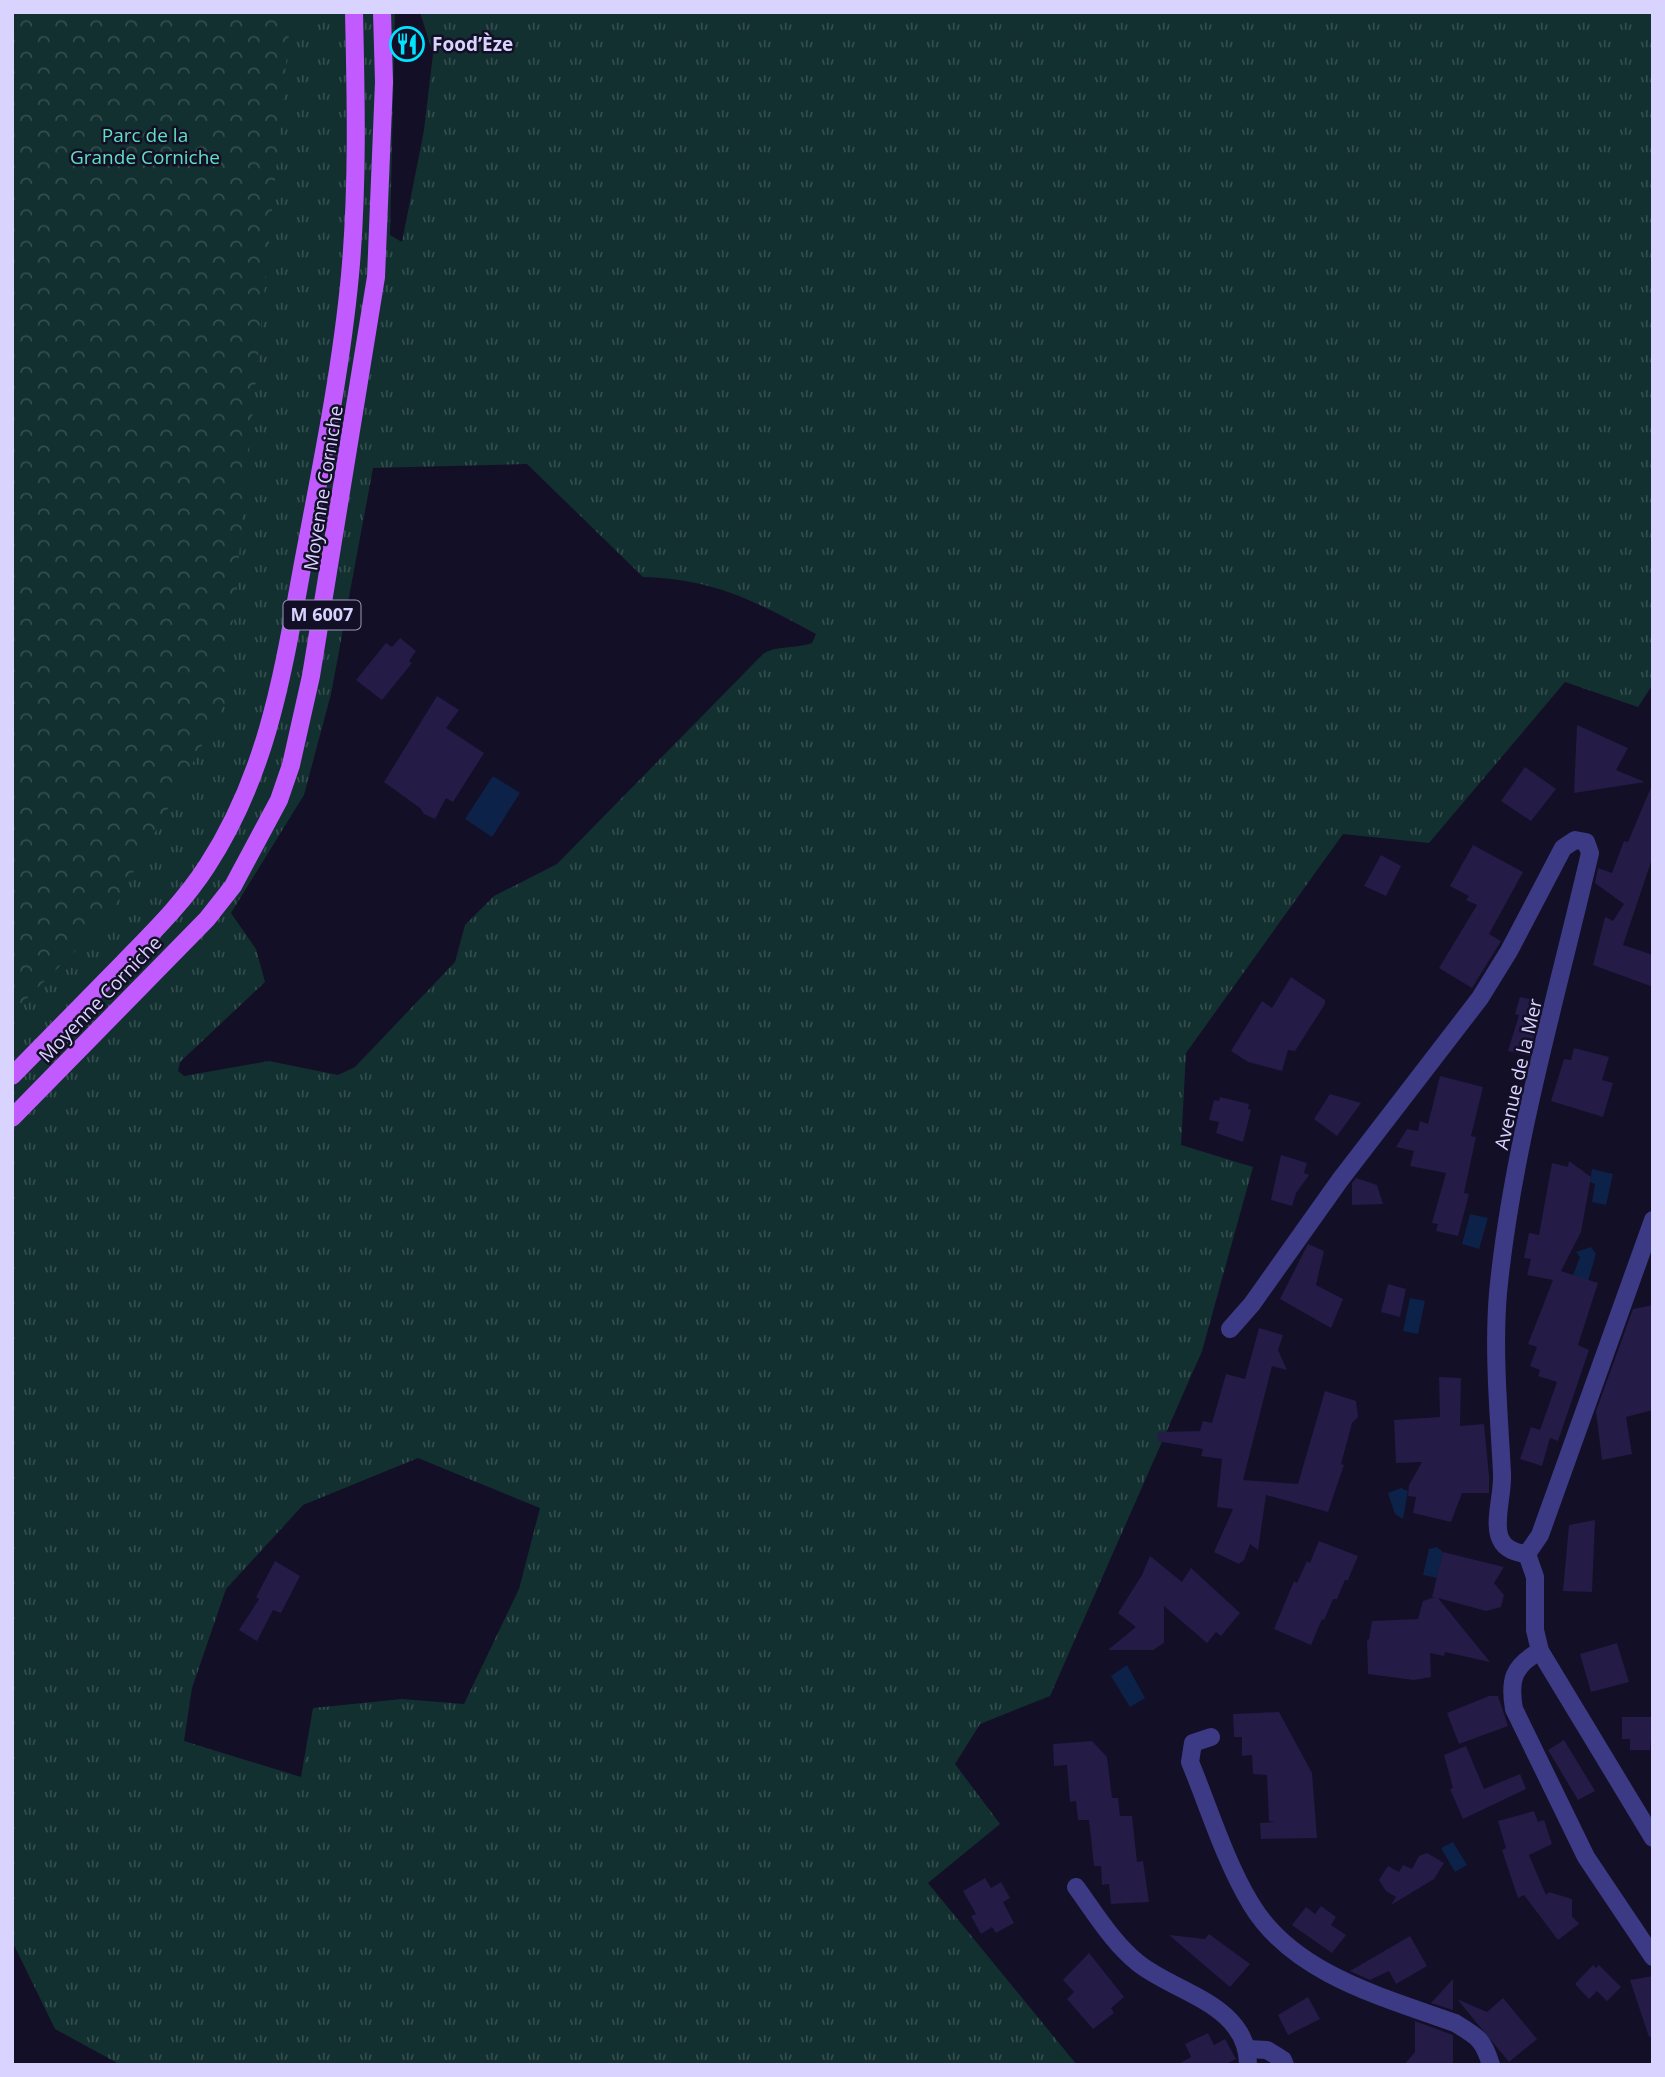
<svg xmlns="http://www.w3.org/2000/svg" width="1665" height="2077" font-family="'Open Sans',sans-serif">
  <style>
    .grass { fill: url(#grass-tufts); fill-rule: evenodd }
    .park { fill: url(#park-crowns) }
    .water { fill: #0c2248 }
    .building { fill: #241b47 }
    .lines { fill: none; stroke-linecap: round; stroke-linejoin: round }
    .minor { stroke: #3d3a85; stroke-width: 18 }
    .major { stroke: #c25bff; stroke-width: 18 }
    .labels { text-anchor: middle; stroke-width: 5; stroke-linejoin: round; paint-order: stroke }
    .shield { fill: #130f26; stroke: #9e99be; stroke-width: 2 }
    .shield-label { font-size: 18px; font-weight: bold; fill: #d9d4ff }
    .poi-label { font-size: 19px; font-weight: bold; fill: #d9d4ff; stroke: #130f26; text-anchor: start }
    .park-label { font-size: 19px; fill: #5fe0c0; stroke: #130f26 }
    .street-label { font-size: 19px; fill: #d9d4ff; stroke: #130f26 }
  </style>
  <defs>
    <pattern id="grass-tufts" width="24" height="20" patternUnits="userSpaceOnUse" patternTransform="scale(1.75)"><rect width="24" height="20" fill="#12302f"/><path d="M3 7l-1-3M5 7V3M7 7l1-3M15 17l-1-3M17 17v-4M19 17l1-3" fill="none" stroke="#344d4e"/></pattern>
    <pattern id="park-crowns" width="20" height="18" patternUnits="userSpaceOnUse" patternTransform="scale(1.75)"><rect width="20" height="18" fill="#12302f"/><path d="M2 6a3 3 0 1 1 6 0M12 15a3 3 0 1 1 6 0" fill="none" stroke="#344d4e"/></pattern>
  </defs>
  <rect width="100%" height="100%" fill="#130f26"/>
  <path class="grass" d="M12,12H395L390,235L402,242L424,130L433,54L420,12H1653V684L1638,707L1565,682L1429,843L1343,834L1186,1053L1181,1145L1253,1167L1202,1351L1050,1696L980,1724L955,1764L1000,1824L928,1883L1077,2065H121L55,2029L12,1941ZM527,464L643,577C714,579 755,601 816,634L812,643C796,649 776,645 763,654L557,864L494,896L465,925L455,962L355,1067L338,1075L269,1061L184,1076L178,1071L180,1062L265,982L256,949L231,913L304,795L331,694L373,468ZM418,1458L540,1508L519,1589L464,1704L402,1699L313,1708L301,1777L184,1741L192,1688L226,1589L303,1505Z"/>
  <polygon class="park" points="12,12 291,12 225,703 108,919 12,1013"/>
  <g class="water">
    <polygon points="493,776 520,793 492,837 465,819"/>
    <polygon points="1592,1169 1613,1174 1606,1205 1592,1202 1595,1184 1590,1182"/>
    <polygon points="1470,1214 1488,1218 1479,1249 1462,1244"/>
    <polygon points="1591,1247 1596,1254 1588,1281 1573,1275 1580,1257 1576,1252"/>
    <polygon points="1410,1298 1425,1301 1418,1334 1403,1331"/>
    <polygon points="1401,1488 1408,1491 1403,1519 1395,1514 1388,1493"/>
    <polygon points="1437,1547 1443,1552 1437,1578 1423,1575 1429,1549"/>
    <polygon points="1127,1665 1145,1698 1130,1707 1111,1676"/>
    <polygon points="1453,1842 1467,1865 1455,1872 1441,1848"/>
  </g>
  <g class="building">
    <polygon points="400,638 416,651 409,661 412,663 382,700 356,680 386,643 392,647"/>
    <polygon points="437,696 459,710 446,728 484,753 456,797 453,802 446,798 435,819 424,814 420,808 384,782"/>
    <polygon points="1577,725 1628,748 1616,770 1645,782 1574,793"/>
    <polygon points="1525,767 1556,789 1531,821 1501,801"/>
    <polygon points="1652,785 1653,856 1623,945 1653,955 1653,987 1593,965 1605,917 1613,921 1624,904 1595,883 1598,868 1612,873 1624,841 1628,842"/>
    <polygon points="1473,845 1523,872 1489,934 1501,941 1472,988 1439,968 1477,905 1466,900 1469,896 1450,886"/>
    <polygon points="1381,855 1401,866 1386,896 1364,886"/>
    <polygon points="1291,977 1325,1000 1325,1004 1295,1051 1288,1050 1282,1071 1248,1062 1231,1051 1262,1001 1272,1008"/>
    <polygon points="1520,997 1535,1000 1541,1006 1529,1056 1508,1051 1519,1015 1515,1014"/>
    <polygon points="1574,1048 1609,1057 1602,1080 1613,1083 1603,1117 1551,1101 1564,1059 1571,1060"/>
    <polygon points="1440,1076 1483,1087 1471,1136 1476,1137 1464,1193 1469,1194 1458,1236 1436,1231 1438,1224 1432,1223 1446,1173 1410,1166 1414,1151 1396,1147 1407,1129 1418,1131 1420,1121 1428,1124"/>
    <polygon points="1330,1094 1361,1103 1337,1136 1314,1119"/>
    <polygon points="1220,1097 1249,1104 1248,1109 1251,1110 1243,1142 1216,1133 1219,1122 1209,1120 1214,1100 1219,1101"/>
    <polygon points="1281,1155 1307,1163 1304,1173 1309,1175 1296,1193 1292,1206 1271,1200"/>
    <polygon points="1569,1161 1591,1177 1581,1232 1561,1271 1598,1283 1578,1345 1589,1350 1558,1441 1550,1438 1542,1466 1520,1459 1531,1427 1540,1430 1557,1382 1538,1376 1540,1370 1530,1366 1537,1347 1528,1344 1553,1280 1527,1275 1531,1259 1524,1258 1529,1233 1539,1235 1552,1163 1568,1167"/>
    <polygon points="1356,1178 1377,1185 1383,1204 1352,1205 1352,1183"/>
    <polygon points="1308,1244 1324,1251 1316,1285 1343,1299 1331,1328 1280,1299"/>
    <polygon points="1388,1284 1406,1289 1400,1317 1381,1312"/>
    <polygon points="1653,1305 1653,1410 1626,1417 1632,1454 1602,1460 1596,1411 1633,1309"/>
    <polygon points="1259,1328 1283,1335 1278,1350 1287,1370 1272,1366 1243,1480 1298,1484 1325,1391 1356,1401 1358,1417 1352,1423 1341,1464 1344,1465 1328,1512 1266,1495 1258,1550 1250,1544 1244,1560 1239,1564 1214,1552 1233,1509 1217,1507 1222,1459 1201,1456 1203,1449 1157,1441 1158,1432 1200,1431 1203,1421 1212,1423 1226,1374 1245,1379"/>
    <polygon points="1439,1377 1461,1378 1460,1426 1484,1424 1489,1476 1489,1493 1462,1493 1451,1522 1413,1513 1416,1497 1408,1496 1409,1485 1422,1462 1396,1463 1394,1420 1440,1417"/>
    <polygon points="1595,1520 1592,1592 1563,1591 1569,1525"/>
    <polygon points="1319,1541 1358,1556 1348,1580 1345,1580 1337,1599 1333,1599 1324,1620 1322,1619 1311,1645 1274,1629 1294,1581 1297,1583 1307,1561 1310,1563"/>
    <polygon points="1443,1552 1504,1567 1494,1583 1504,1595 1501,1607 1486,1611 1438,1598 1490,1662 1445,1652 1444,1656 1430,1653 1431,1677 1414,1680 1368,1674 1367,1640 1369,1639 1372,1621 1418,1619 1423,1601 1435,1597 1432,1597"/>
    <polygon points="1150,1556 1182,1582 1191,1568 1240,1613 1221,1636 1216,1632 1207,1643 1164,1606 1164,1643 1153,1650 1108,1650 1136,1627 1118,1613 1142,1575"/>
    <polygon points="275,1561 300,1576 281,1613 273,1610 257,1641 239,1630 259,1599 256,1597"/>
    <polygon points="1617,1643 1629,1682 1591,1692 1580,1654"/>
    <polygon points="1489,1696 1498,1696 1508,1726 1459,1744 1447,1713"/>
    <polygon points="1279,1712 1312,1773 1317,1838 1261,1839 1260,1823 1275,1822 1269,1821 1267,1775 1253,1774 1252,1755 1242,1756 1242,1737 1234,1737 1233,1714"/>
    <polygon points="1622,1717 1653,1717 1650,1750 1630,1750 1630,1739 1622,1739"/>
    <polygon points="1564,1740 1595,1791 1578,1800 1548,1750"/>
    <polygon points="1092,1741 1107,1757 1112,1798 1118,1798 1120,1816 1132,1816 1137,1862 1143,1861 1149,1902 1111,1904 1109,1884 1102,1885 1101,1866 1094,1866 1089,1820 1078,1820 1076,1801 1070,1802 1067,1765 1054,1766 1053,1744"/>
    <polygon points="1466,1746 1484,1789 1520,1774 1526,1789 1463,1819 1450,1789 1453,1788 1444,1755"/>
    <polygon points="1534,1811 1538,1822 1544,1820 1552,1844 1529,1855 1546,1895 1549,1892 1572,1899 1572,1916 1579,1924 1558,1940 1524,1895 1518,1898 1502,1850 1506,1848 1498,1821"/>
    <polygon points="1427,1853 1444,1863 1434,1879 1391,1905 1396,1897 1386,1891 1379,1880 1388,1866 1399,1872 1403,1865 1412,1869 1419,1856"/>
    <polygon points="985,1878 991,1888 1001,1882 1010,1898 1003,1902 1014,1923 996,1933 992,1927 981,1934 971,1916 976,1914 963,1891"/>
    <polygon points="1321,1906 1336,1917 1331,1925 1346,1935 1332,1953 1292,1925 1306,1907 1315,1914"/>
    <polygon points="1209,1934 1250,1964 1230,1987 1169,1935 1205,1939"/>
    <polygon points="1410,1936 1427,1966 1396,1984 1389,1971 1370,1980 1350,1971"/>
    <polygon points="1089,1953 1124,1997 1111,2008 1114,2013 1093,2029 1067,1999 1074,1992 1063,1980"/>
    <polygon points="1593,1965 1596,1968 1599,1965 1621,1987 1607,2001 1597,1991 1589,1999 1575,1984"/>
    <polygon points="1653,1976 1653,2036 1649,2037 1630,1980"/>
    <polygon points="1453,1979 1453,2010 1431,2003"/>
    <polygon points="1308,1997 1320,2019 1288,2035 1278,2015"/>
    <polygon points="1503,1998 1537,2039 1509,2062 1457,1999 1487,2012"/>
    <polygon points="1415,2021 1453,2035 1453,2065 1404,2065 1415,2052"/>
    <polygon points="1208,2033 1214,2045 1225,2039 1236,2059 1224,2065 1177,2065 1191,2057 1185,2044"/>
  </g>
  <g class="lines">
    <g class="minor">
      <path d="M1230,1329L1252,1304L1340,1180L1480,998L1509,951L1563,848L1575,840L1586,842L1590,853C1557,996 1512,1147 1498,1293C1493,1352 1499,1414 1502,1473C1504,1504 1480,1550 1527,1554L1540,1535L1653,1220"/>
      <polyline points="1527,1554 1535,1577 1535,1630 1540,1651 1653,1838"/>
      <path d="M1540,1651C1513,1666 1509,1680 1514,1709L1586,1857L1653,1957"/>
      <path d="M1211,1737L1193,1743L1190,1762C1209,1808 1225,1861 1251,1904C1293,1974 1383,1997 1455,2023C1478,2037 1483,2039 1491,2065"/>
      <path d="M1076,1887C1095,1913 1113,1943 1138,1963C1175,1993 1248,2004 1248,2065"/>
      <polyline points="1248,2049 1267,2050 1283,2060 1285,2065"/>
    </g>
    <g class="major">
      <path d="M12,1076C49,1038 86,1001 123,963C153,932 183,903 207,866C268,772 283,672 303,563C321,468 341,371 350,275C358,188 356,99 354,12"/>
      <polyline points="12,1118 207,919 233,886 279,800 291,765 311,676 376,277 384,82 382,12"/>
    </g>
  </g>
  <defs>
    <g id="restaurant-ring" transform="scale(1.75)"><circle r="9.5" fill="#130f26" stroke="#00e5ff" stroke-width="1.5"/><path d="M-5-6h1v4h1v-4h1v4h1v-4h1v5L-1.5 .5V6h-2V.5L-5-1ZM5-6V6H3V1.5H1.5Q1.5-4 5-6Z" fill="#00e5ff"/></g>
  </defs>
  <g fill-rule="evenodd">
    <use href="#restaurant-ring" x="407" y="44"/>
  </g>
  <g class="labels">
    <rect class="shield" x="283.5" y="600.5" width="77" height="29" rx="5"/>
    <g class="shield-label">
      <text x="322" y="621">M 6007</text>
    </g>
    <g class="poi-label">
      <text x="432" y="51">Food’Èze</text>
    </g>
    <g class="park-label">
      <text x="145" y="142">Parc de la<tspan x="145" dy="22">Grande Corniche</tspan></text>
    </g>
    <g class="street-label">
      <text transform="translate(323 488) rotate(-81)" y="7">Moyenne Corniche</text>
      <text transform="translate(100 999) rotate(-46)" y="7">Moyenne Corniche</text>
      <text transform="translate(1518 1074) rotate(-77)" y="7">Avenue de la Mer</text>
    </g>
  </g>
  <rect width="1665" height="2077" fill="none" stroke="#d9d4ff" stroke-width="28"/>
</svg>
